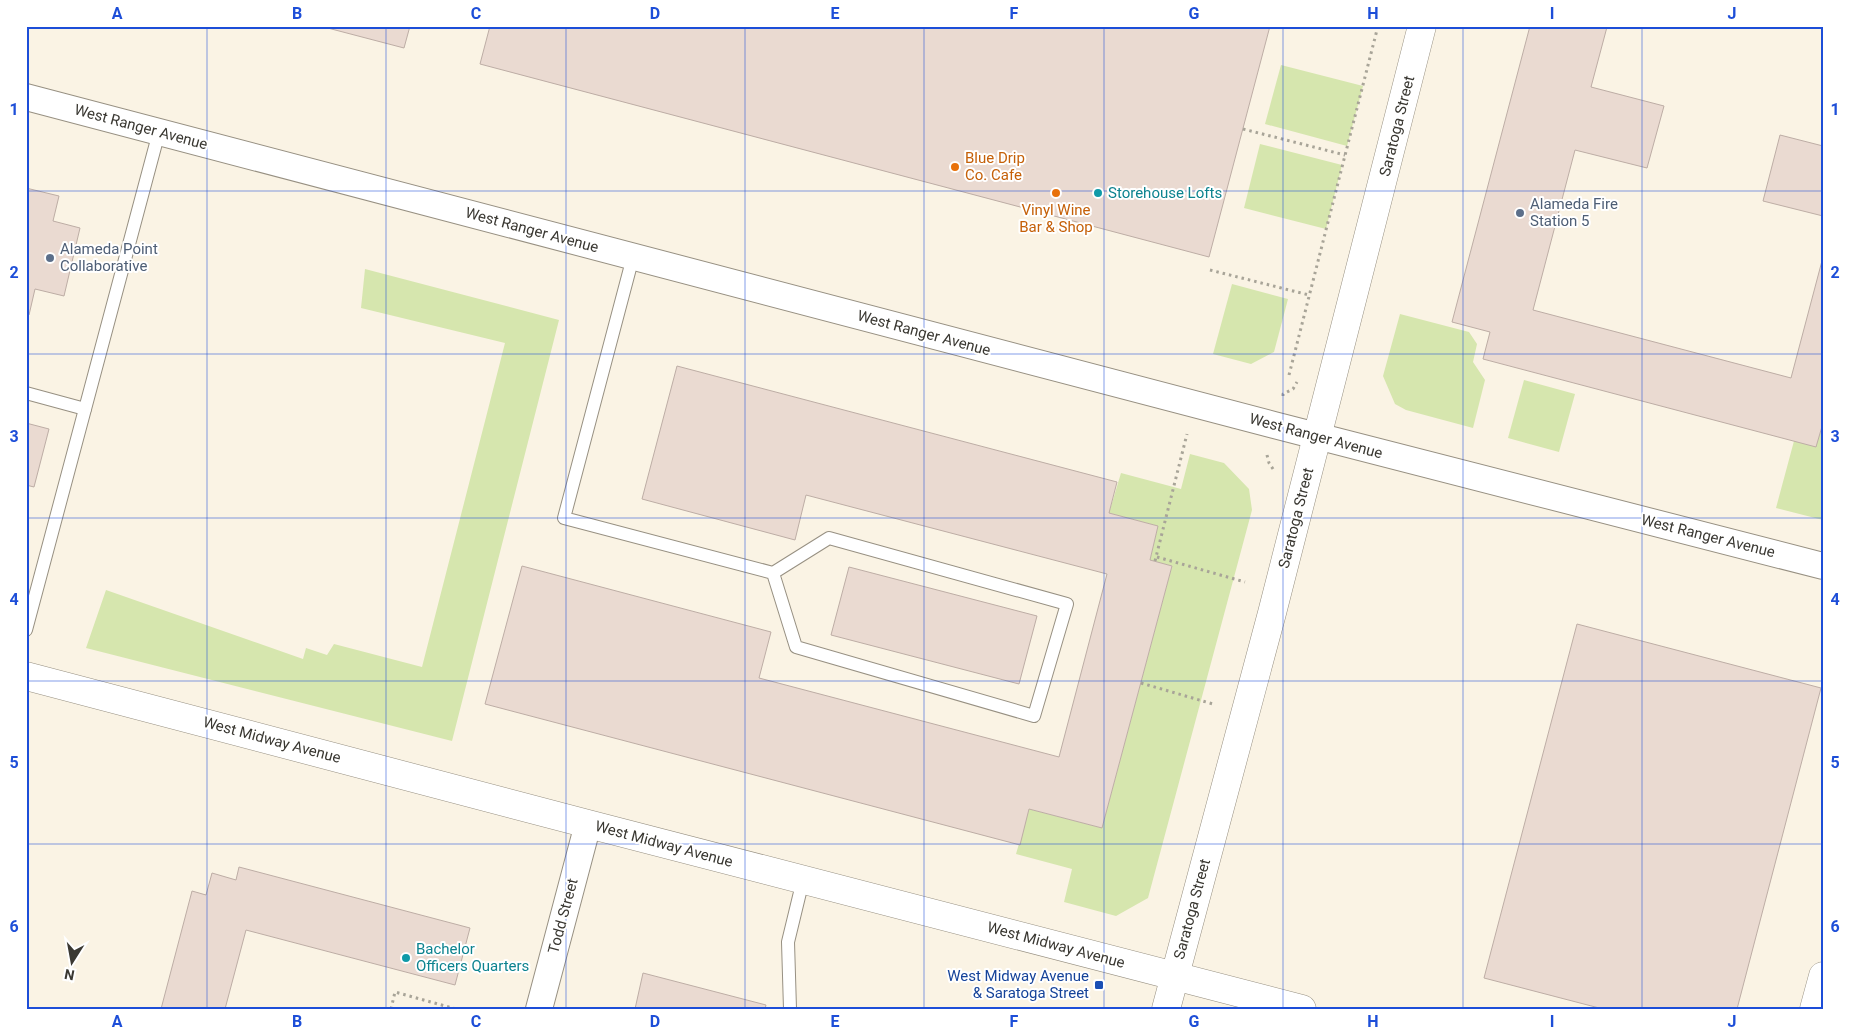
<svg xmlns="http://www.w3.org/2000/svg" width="1849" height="1035" font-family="Roboto,sans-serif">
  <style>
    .green { fill: #d6e6ae }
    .building { fill: #eadad1; stroke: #bdada5 }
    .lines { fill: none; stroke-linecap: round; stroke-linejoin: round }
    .lane-casing { stroke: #979082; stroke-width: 14 }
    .street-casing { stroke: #979082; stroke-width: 28 }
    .secondary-casing { stroke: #979082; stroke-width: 29 }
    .path { stroke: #a8a498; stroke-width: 3; stroke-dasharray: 2.5 4; stroke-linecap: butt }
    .lane { stroke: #fff; stroke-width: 12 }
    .street { stroke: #fff; stroke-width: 26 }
    .secondary { stroke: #fff; stroke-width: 28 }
    .grid { fill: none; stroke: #1d4ed8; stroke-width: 1; stroke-opacity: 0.55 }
    .food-dot { fill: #e8710a; stroke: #fff; stroke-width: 2 }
    .culture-dot { fill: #0f9aa8; stroke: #fff; stroke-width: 2 }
    .service-dot { fill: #5c6f8a; stroke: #fff; stroke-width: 2 }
    .transit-dot { fill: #1a4fb4; stroke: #fff; stroke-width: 2 }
    .labels { text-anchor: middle; stroke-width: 4; stroke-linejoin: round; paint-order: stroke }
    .street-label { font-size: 15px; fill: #3a3832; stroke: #fff }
    .food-label { font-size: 15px; fill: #c56008; stroke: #fff; text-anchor: start }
    .culture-label { font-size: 15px; fill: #0d838f; stroke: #fff; text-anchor: start }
    .service-label { font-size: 15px; fill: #4e5e75; stroke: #fff; text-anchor: start }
    .transit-label { font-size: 15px; fill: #164399; stroke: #fff; text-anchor: end }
    .neatline { fill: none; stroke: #1d4ed8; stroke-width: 2 }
    .grid-label { font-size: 16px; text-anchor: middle; font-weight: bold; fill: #1d4ed8 }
  </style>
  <rect width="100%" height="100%" fill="#faf3e4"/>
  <g class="green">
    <polygon points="1281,65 1363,86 1347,146 1265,124"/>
    <polygon points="1260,144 1342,165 1326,229 1244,208"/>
    <polygon points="365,269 559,320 452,741 86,648 106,590 303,659 306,648 327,655 334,644 422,667 505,343 361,308"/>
    <polygon points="1232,284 1288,299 1274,352 1251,364 1213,354"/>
    <polygon points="1400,314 1469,332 1477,344 1473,362 1485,380 1473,428 1406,410 1395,404 1383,376"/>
    <polygon points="1524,380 1575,394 1559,452 1508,438"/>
    <polygon points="1823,423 1823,520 1776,508 1794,441 1816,446"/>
    <polygon points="1190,454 1224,463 1249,489 1252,510 1148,898 1116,916 1064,902 1072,869 1016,854 1029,809 1102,828 1172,566 1150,560 1158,526 1109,513 1121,473 1181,489"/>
  </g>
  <g class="building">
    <polygon points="320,26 410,26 404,48"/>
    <polygon points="490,26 1270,26 1209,257 480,64"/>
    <polygon points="1530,26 1607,27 1591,87 1664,106 1647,168 1575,150 1533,310 1791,378 1823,257 1823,423 1816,447 1483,359 1490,332 1452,322"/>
    <polygon points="1780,135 1823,146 1823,216 1763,201"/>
    <polygon points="26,188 59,196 53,221 80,228 64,296 35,289 29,315 26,314"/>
    <polygon points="677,366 1117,482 1109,513 1158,526 1150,560 1172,566 1102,828 1029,809 1020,845 485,704 522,566 771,632 759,678 1059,757 1107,574 806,495 795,540 642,499"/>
    <polygon points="26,423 49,429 34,487 26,485"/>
    <polygon points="849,567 1037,616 1019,684 831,635"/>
    <polygon points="1577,624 1821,688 1737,1009 1603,1009 1484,978"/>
    <polygon points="239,867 470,928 455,985 246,930 225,1009 161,1009 192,891 206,895 212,873 236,880"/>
    <polygon points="643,973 766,1005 765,1009 635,1009"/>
  </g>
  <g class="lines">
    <g class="lane-casing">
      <g id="lane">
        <polyline points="633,257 564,518 773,573 829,538 1067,604 1034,716 796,647 773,573"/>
        <polyline points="26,393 85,409"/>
        <polyline points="26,630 159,132"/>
        <polyline points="790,1009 788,942 803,880"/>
      </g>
    </g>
    <g class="street-casing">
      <g id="street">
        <polyline points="26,97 1274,425 1823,566"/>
        <polyline points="539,1009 588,824"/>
      </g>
    </g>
    <g class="secondary-casing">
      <g id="secondary">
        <polyline points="26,676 588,824 1302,1009"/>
        <polyline points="1166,1009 1272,613 1422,26"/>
        <polyline points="1814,1009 1823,976"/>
      </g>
    </g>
    <g class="path">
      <polyline points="1243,129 1345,155"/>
      <polyline points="1210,270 1309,295"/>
      <polyline points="1289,375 1378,26"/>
      <polyline points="1283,396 1283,394 1293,389 1297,382"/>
      <polyline points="1267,455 1269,463 1275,472"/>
      <polyline points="1157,557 1245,582"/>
      <polyline points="1155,561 1187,434"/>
      <polyline points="1141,683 1213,704"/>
      <polyline points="391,1009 395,992 456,1009"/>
    </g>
    <use href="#lane" class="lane"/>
    <use href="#street" class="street"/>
    <use href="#secondary" class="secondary"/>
  </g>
  <path class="grid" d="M207,26V1009M386,26V1009M566,26V1009M745,26V1009M924,26V1009M1104,26V1009M1283,26V1009M1463,26V1009M1642,26V1009M26,191H1823M26,354H1823M26,518H1823M26,681H1823M26,844H1823"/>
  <g class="food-dot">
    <circle cx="955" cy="167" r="5"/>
    <circle cx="1056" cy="193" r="5"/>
  </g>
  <g class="culture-dot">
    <circle cx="1098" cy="193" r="5"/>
    <circle cx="406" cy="958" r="5"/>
  </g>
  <g class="service-dot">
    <circle cx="1520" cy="213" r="5"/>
    <circle cx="50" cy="258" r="5"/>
  </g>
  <rect class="transit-dot" x="1094" y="980" width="10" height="10" rx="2.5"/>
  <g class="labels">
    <g class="street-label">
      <text transform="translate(1397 126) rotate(-76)" y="5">Saratoga Street</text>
      <text transform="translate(141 127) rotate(15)" y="5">West Ranger Avenue</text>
      <text transform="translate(532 230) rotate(15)" y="5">West Ranger Avenue</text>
      <text transform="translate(924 333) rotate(15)" y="5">West Ranger Avenue</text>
      <text transform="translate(1316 436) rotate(15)" y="5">West Ranger Avenue</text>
      <text transform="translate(1296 518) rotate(-76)" y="5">Saratoga Street</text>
      <text transform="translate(1708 536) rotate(14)" y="5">West Ranger Avenue</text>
      <text transform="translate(272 740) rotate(15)" y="5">West Midway Avenue</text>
      <text transform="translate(664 844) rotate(15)" y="5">West Midway Avenue</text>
      <text transform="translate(1192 909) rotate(-75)" y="5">Saratoga Street</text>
      <text transform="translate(563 916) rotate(-75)" y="5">Todd Street</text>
      <text transform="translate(1056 945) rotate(15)" y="5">West Midway Avenue</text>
    </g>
    <g class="food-label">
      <text x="965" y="163">Blue Drip<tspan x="965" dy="17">Co. Cafe</tspan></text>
      <text x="1056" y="215" text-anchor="middle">Vinyl Wine<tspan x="1056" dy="17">Bar &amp; Shop</tspan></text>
    </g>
    <g class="culture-label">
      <text x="1108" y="198">Storehouse Lofts</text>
      <text x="416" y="954">Bachelor<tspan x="416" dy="17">Officers Quarters</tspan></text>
    </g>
    <g class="service-label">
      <text x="1530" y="209">Alameda Fire<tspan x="1530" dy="17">Station 5</tspan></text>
      <text x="60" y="254">Alameda Point<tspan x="60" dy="17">Collaborative</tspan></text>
    </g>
    <g class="transit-label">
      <text x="1089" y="981">West Midway Avenue<tspan x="1089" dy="17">&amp; Saratoga Street</tspan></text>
    </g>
  </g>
  <rect width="1849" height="1035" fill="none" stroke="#ffffff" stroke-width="55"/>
  <g transform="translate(72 962) rotate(191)" stroke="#ffffff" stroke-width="4" paint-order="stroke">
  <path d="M0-4L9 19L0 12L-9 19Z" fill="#3a3832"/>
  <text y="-8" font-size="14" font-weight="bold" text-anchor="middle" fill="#3a3832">N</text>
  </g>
  <rect x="28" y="28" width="1794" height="980" class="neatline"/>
  <g class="grid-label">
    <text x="117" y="19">A</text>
    <text x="297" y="19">B</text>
    <text x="476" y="19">C</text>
    <text x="655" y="19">D</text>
    <text x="835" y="19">E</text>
    <text x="1014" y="19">F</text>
    <text x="1194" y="19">G</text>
    <text x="1373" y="19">H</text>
    <text x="1552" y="19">I</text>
    <text x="1732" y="19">J</text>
    <text x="14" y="115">1</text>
    <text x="1835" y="115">1</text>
    <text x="14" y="278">2</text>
    <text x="1835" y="278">2</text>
    <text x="14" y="442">3</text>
    <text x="1835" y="442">3</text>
    <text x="14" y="605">4</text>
    <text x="1835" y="605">4</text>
    <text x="14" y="768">5</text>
    <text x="1835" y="768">5</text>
    <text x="14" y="932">6</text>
    <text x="1835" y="932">6</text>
    <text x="117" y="1027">A</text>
    <text x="297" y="1027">B</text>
    <text x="476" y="1027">C</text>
    <text x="655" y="1027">D</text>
    <text x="835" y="1027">E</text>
    <text x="1014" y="1027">F</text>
    <text x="1194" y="1027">G</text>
    <text x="1373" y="1027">H</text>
    <text x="1552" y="1027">I</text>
    <text x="1732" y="1027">J</text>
  </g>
</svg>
